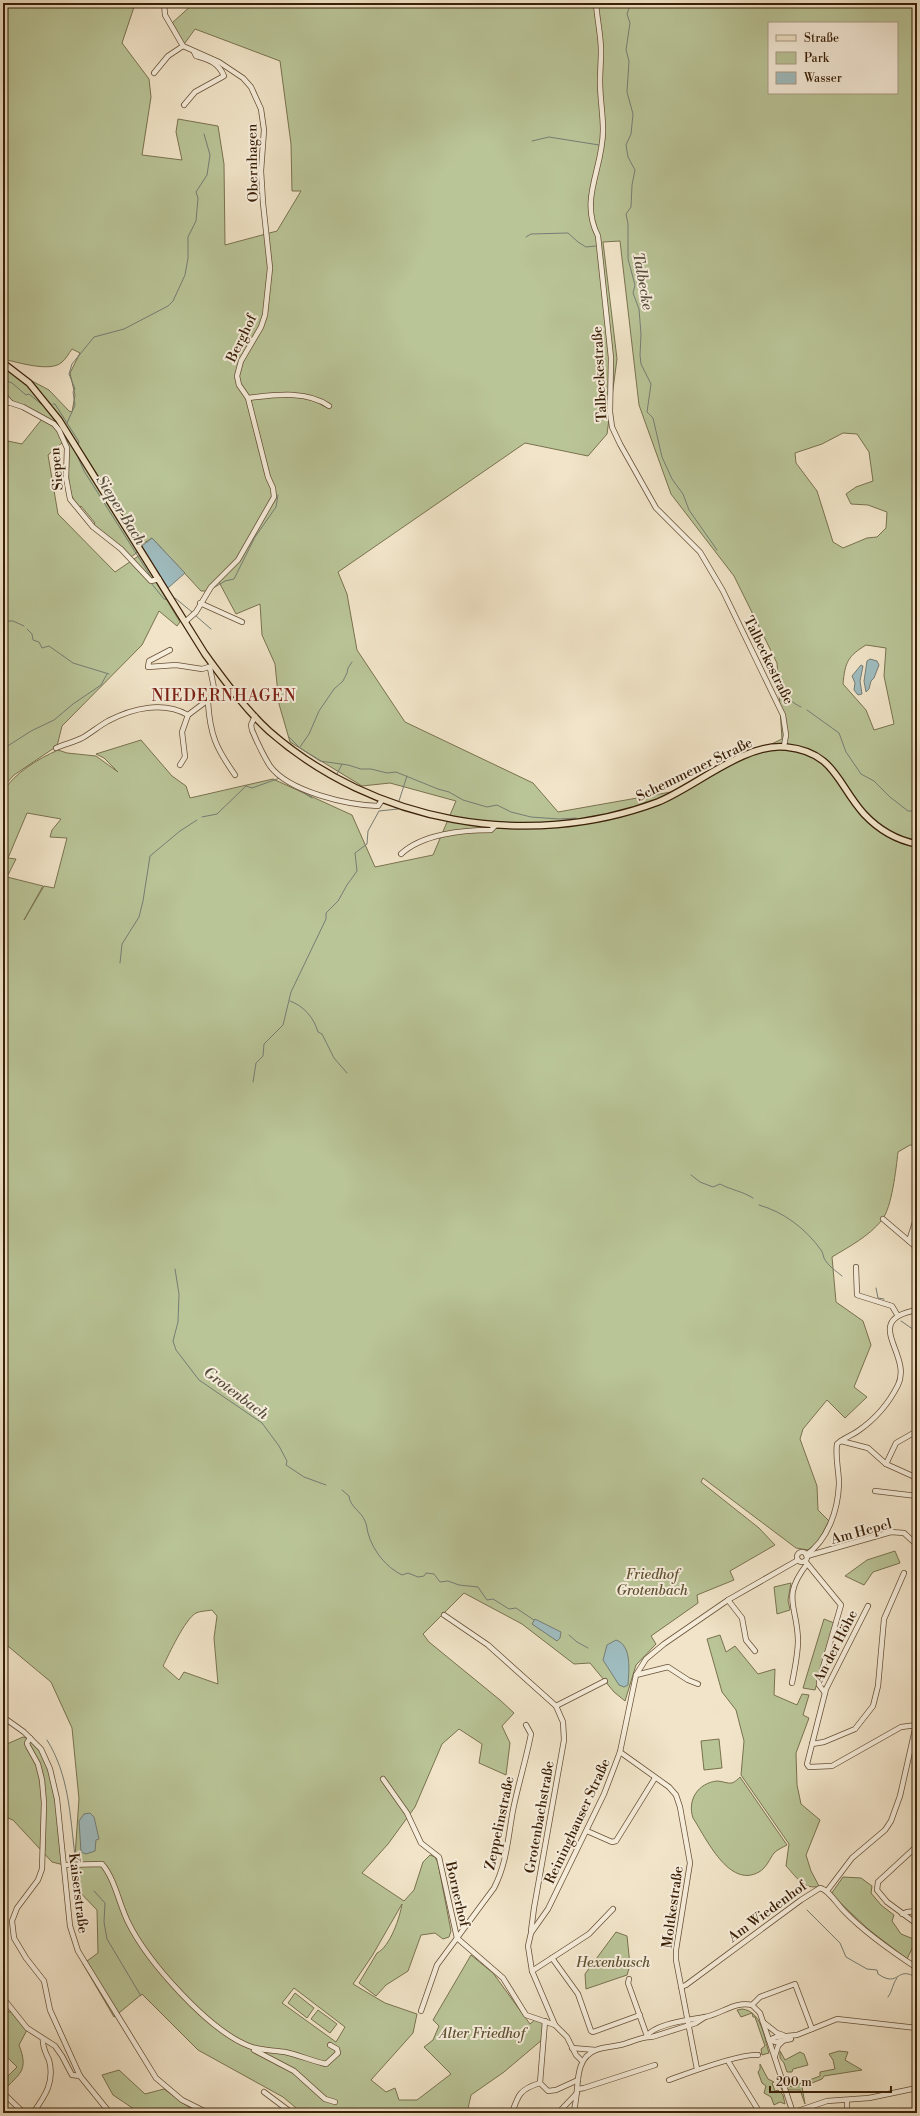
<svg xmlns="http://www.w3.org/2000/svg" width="920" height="2116" font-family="'Libre Bodoni',serif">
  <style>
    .green { fill: #b9c497; stroke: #79724f; fill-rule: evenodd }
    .water { fill: #9fbcbf; stroke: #767d75 }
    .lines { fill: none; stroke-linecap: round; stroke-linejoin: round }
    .stream { stroke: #767d75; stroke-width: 1 }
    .minor-casing { stroke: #675037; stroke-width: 6 }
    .major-casing { stroke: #391f07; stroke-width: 8 }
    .minor { stroke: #f6eddb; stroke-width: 4.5 }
    .major { stroke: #f1e4c8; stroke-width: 5.5 }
    .labels { text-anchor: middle; stroke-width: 4; stroke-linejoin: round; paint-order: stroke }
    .street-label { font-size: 14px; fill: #391f07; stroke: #f6eddb }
    .park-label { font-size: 14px; font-style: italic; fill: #5f5132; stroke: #f6eddb }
    .water-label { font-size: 15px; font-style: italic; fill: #584e3e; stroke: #f6eddb }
    .quarter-label { font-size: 16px; letter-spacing: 1px; fill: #7a1f14; stroke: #f6eddb }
  </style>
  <rect width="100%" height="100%" fill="#f1e4c8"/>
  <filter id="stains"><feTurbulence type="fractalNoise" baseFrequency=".005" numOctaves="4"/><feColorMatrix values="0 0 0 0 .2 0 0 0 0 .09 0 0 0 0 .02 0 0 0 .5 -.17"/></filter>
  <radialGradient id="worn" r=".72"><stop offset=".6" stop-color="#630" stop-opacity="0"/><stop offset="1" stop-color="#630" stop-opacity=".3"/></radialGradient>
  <g class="green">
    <path d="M3,3H137L134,7L122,43L149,79L151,97L142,155L182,160L176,132L178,119L218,126L224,164L225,245L277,231L301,191H292L291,144L280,61L195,29L182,47L171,24L194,3H917V1146L910,1145L898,1152C896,1169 892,1207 882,1220C868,1237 850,1246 832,1257L836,1302L863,1321L871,1345L854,1387L867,1397L845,1418L827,1400L803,1429L800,1439L817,1486L818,1510L829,1521L818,1542L808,1550L796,1548L703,1478L701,1482L759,1528L775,1545L730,1571L734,1580L697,1595L698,1603L651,1636L656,1644L636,1665L625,1701L614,1692L590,1663L574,1664L522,1624L464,1593L423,1634L429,1642L500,1700L514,1713L502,1726L510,1743L506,1775L479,1763L482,1744L459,1729L442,1744L415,1807L388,1844L362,1873L404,1901L414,1890L423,1862L430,1855L435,1857L438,1863L451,1931L449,1937L443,1939L435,1933L421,1935L408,1971L386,1985L376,1996L359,1983L377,1953C390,1947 400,1917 402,1904L372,1956L353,1984L385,2003L417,2014L413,2033L371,2080L386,2092L395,2088L399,2100H417L451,2074L424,2047L433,2040L439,2026L433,2020L471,1955L493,1973L530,2024L537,2018L543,2023V2039L504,2072L471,2095L467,2113L301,2112L283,2097L198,2050L142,1994L114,2017L83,1964L98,1953L97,1910L73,1885L79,1799L72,1728L51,1682L3,1642V792C14,773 38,759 58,750L67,753L96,756L118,772L104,758L96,754L141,740L172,776L186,786L190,798L273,779L352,815L375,867L433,855L456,801L390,783L362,786L290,742L279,704L275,664L262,635L260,604L236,614L219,582L210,591H201L152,538L141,545C106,489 73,432 32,381L49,390L69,411L72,412L75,395L70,373L80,353L72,349C69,353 66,359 62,362C51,373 17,362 3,359ZM769,23H897V93H769ZM620,241L639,405L671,494L734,576L777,663L782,739L671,792L558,812L533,783L405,722L357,650L347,594L338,572L525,443L588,456L607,434L617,359L603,242ZM843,433L857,434L869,452L873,481L856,487L846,494L851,504L868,505L887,512L886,528L877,537L867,538L843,548L833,542L817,491L796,463L795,453L822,444ZM866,645L886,648L884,676L894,724L874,730L866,710L843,684C845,662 848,656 866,645ZM27,813L61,819L52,830L50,837L67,838L54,888L44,886L24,920L43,886L7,877L16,859L8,858ZM212,1610L217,1616L214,1638L218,1684L184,1672L179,1680L163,1666C169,1654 185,1619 196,1613C200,1611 207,1611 212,1610ZM294,1988L345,2027L336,2042L282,2003Z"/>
    <polygon points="3,367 28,384 48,407 139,551 131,557 92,525 95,523 81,506 79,508 69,492 68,449 67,440 61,430 11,403 3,392"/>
    <polygon points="42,419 57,429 63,442 48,455 58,514 115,572 140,555 180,622 177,626 159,611 142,645 62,726 57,746 14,775 3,787 3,440 22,444"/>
    <polygon points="895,1551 900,1563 873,1572 864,1585 845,1576 867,1560"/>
    <polygon points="791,1583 788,1600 790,1610 777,1614 774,1587"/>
    <polygon points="824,1619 834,1623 815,1690 803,1688"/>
    <path d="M720,1635L726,1652L735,1646L758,1674L775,1669L774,1695L797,1705L802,1694L809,1695L803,1715L809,1718L796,1753L797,1785L801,1804L820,1820L806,1855L811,1871L819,1886C804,1891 795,1875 786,1866L789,1844L741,1775L744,1741L736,1710L722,1692L707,1639Z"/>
    <path d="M23,1737C58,1743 60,1836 64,1865L52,1862L13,1820L3,1816V1740L7,1744Z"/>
    <polygon points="719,1739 722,1768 704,1770 701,1741"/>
    <path d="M740,1777L787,1845C783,1847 777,1850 774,1853C769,1860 767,1867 759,1872C729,1889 706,1838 693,1818C687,1800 698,1783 717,1781C722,1781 728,1784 732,1783C735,1782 738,1779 740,1777Z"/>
    <polygon points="843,1877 861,1878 872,1886 871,1893 881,1905 894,1915 892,1921 901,1934 916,1940 907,1959 868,1929 833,1896 831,1894"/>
    <polygon points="616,1932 627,1936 630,1965 627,1975 586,1989 585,1974"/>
    <polygon points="295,1993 314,2008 307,2018 288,2003"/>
    <path d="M742,2009C762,2011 764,2038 769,2053L762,2055L761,2049L765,2046L755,2017H753L752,2013L741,2017L737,2010Z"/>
    <polygon points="318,2010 337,2024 330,2033 311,2019"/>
    <path d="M3,2011L11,2012L27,2030L19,2045C29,2071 20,2073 3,2091V2081L17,2067L3,2053Z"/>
    <polygon points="780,2051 785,2060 800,2052 804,2054 808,2065 793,2069 792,2072 787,2072 784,2063 780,2058"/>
    <polygon points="839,2051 848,2052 845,2060 862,2070 824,2076 822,2079 802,2087 805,2104 800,2090 782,2090 778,2080 788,2075 785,2079 791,2087 820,2076 820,2072 835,2069 833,2060 829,2054"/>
    <polygon points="760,2064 768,2079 774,2082 772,2083 775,2091 778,2090 783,2095 785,2104 780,2102 774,2105 771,2097 764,2093 766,2086 762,2083 758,2072 760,2069"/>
    <polygon points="119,2070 145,2094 164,2089 197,2113 140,2113 113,2095 102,2075"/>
  </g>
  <g class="water">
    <polygon points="152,538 185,573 168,588 142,546"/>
    <polygon points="870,659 877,661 879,665 874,678 871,681 869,689 866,692 864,681 867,661"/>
    <polygon points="861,665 863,666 860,681 862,694 858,695 854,690 855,683 852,676"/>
    <polygon points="535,1619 561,1632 560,1638 557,1641 532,1624"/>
    <path d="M616,1640C632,1645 629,1671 628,1685L624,1687L619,1685L603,1660L607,1645Z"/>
    <polygon points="90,1813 94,1817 99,1839 96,1840 95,1851 86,1854 81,1852 79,1821 84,1814"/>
  </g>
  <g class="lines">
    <g class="stream">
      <polyline points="631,3 627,14 630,23 626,50 629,61 627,92 633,114 631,134 626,145 628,157 635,170 632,185 631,207 626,214 628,224 628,259 635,285 633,293 639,309 641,334 640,355 641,364 651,384 647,412 653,418 662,457 672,479 683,494 689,510 717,550"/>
      <polyline points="532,141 549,137 599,145"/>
      <polyline points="526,237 531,234 568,233 578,242 586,247 596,246"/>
      <polyline points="3,375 7,381 12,383 26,395 29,394 41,404"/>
      <polyline points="53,404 55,404 79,442 78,444"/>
      <polyline points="67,423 75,405 73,392 75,389 69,374 72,364 94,337 124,329 168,306 173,301 185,275 188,258 188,237 196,221 198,198 196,192 207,175 210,155 204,134"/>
      <polyline points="76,453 84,471 151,577"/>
      <polyline points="151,583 164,599 168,600"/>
      <polyline points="215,587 225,581 234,579 255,537 276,507 278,495"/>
      <polyline points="175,598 192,612"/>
      <polyline points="196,616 211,629"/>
      <polyline points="3,618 6,621 13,621 24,626"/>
      <polyline points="27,629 32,634 33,640 39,642 42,648 49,646 73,663 109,674"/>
      <path d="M773,668C774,684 786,700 801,707"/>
      <polyline points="807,710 839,733 846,752 861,774 874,781 890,797 908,811 917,811"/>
      <polyline points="289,737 300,748 320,761 348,765 361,769 371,769 387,773 396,772 438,789 449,792 463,800 487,807 497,805 511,812 531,817 559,819 576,818"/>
      <polyline points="300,747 309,734 319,711 334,689 343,681 347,673 348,668 352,662"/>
      <polyline points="3,749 31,731 54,720 73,704 101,685 107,674"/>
      <polyline points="337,774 342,764"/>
      <polyline points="289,784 312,798"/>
      <polyline points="399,801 407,776"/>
      <polyline points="202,817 217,814 246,786 252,788 280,778"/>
      <polyline points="120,963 122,944 139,917 143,901 150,856 180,831 197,820"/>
      <path d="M290,1001C304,1006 314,1018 318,1032L322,1034L334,1058L347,1073"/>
      <polyline points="253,1082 256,1063 263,1056 264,1044 283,1025 291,992 326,919 326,913 338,901 347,885 357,871 355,853 367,844 368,831 379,811 398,809"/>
      <path d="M691,1175L700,1182L713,1187L720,1184C731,1190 742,1191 753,1198"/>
      <path d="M759,1205C784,1212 806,1229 821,1250C823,1253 823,1255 824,1258C828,1266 836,1271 842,1276"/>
      <polyline points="175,1269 179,1294 178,1322 173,1341 176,1350 199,1380 262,1423 279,1446 287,1461 286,1465 304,1477 326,1485"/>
      <polyline points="876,1288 878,1298 884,1299"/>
      <polyline points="901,1321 917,1332"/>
      <polyline points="3,1437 8,1433"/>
      <path d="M342,1490L349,1496C350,1507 361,1511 365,1521C367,1525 367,1529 368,1533C373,1551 386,1567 402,1575L408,1573L418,1577L424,1576L426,1573L434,1574L440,1582L448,1581L459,1585L478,1587L487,1600L493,1599L509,1609L516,1608L534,1620"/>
      <polyline points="569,1635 577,1642 588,1648"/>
      <path d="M47,1740C69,1775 70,1815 75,1856"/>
      <polyline points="94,1891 105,1903 104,1922 107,1939 141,1996"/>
      <path d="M807,1910L840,1943L846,1957L867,1969L877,1970L878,1974C900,1989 896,1964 917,1978"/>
      <path d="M888,1997C893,1990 892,1985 897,1978"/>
    </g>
    <g class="minor-casing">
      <g id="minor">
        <polyline points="164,3 165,15 183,46 219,62 243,78 251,87 261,109 264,130 261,171 263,203 270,268 265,315 261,327 241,361 237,376 239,385 248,398 268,477 273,488 274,497 238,560 211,587 196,612 185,622"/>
        <path d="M596,3C597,19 601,35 601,51C601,61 600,72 600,82C600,98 603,114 603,130C603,170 579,198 598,236L611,358L610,412L612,427L620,444L656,508L700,552L723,591L783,715L786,735L784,746"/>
        <polyline points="154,73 168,56 183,46"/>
        <path d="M184,105L195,92L224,76C218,62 209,60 196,56L194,52"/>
        <polyline points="3,394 11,403 23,407 54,424 59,430 67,448 66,478 70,499 93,527 121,549 151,581 159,579"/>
        <path d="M248,398C275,395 306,390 329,406"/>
        <polyline points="3,403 11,403"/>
        <polyline points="200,603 242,622"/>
        <polyline points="170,650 149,661 148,667 176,665 202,669 212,666"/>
        <path d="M208,702C210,735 216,748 235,775"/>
        <path d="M255,716L251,725L252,730C257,742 263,755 270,766C289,792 348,805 378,806L382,800"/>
        <path d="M56,748C65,744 74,742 82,738C91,733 99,726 108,721C133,708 163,701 188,715L212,697L214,688L210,668"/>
        <polyline points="180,765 185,757 182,732 188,715"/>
        <path d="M401,854C422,834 463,830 491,830L496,825"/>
        <polyline points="917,1202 915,1206 917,1216"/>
        <polyline points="883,1219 917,1248"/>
        <polyline points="909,1241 917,1216"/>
        <polyline points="856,1267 857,1295 892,1306 898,1316"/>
        <polyline points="841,1441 868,1448 886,1464 917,1478"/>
        <polyline points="886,1464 896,1443 917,1431"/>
        <polyline points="875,1491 917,1496"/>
        <circle cx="802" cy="1557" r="5"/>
        <path d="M806,1555C828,1540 838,1510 839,1484C839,1471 835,1458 837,1444C843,1438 851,1436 858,1431C874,1420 889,1403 898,1385C913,1354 860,1320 917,1310"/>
        <polyline points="807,1556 891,1532 904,1533 917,1545"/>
        <polyline points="805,1561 841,1605 819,1681 819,1685 825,1693"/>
        <polyline points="728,1600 742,1618 746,1640 755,1651"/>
        <polyline points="868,1606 826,1689 807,1764 809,1767 832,1766 901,1727 917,1725"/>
        <polyline points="917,1610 917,1646"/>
        <polyline points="444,1615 488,1645 556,1706 563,1722 564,1740 534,1908 531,1931"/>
        <polyline points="636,1675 668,1667 688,1680 698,1684"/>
        <path d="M792,1683C795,1668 798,1654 798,1640C797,1604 781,1598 807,1564"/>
        <polyline points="556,1706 605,1681"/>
        <polyline points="3,1717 24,1732 41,1749 50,1769 57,1799 70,1926 78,1951 156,2078 182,2100 208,2113"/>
        <polyline points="30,1738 27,1743 28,1746 38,1764 42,1780 44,1803 42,1869 38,1880 17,1908 12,1921 14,1938 26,1958 44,1981 50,2010 80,2076 110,2113"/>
        <polyline points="812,1744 824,1742 855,1729 873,1706 878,1686 884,1619 904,1573"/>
        <polyline points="620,1752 669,1787 676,1795 680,1807 690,1863 676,1950 676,1960 697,2069"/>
        <polyline points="383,1779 407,1813 421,1843 439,1857 457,1938 503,1978 526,2015 555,2025"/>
        <polyline points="587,1831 612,1842 616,1841 655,1778"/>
        <polyline points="917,1846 878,1882 877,1890 887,1902 917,1924"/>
        <path d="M64,1865L102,1864C115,1879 119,1904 128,1922C147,1961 208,2030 249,2046C261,2051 273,2050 285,2052C299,2055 312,2061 326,2064L338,2053L337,2049L330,2045"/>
        <polyline points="827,1891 852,1858 885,1830 891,1821 900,1796 916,1725"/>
        <polyline points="902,1914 907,1912 917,1911"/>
        <polyline points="552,1958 578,1994 591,2031 593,2032 640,2015"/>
        <polyline points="532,1971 589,1934 613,1909"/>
        <polyline points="629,1979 628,1983 647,2036"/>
        <path d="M681,1987L686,1985L801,1900L820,1888C829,1890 837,1904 844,1911C865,1933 891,1951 917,1968"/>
        <polyline points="3,1998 27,2028 55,2046 62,2056 72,2075 80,2076"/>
        <polyline points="752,2005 760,1997 795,1984 812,2029"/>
        <path d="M421,2011L437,1965L494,1888C507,1863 508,1837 513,1810C518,1785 526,1760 531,1734L526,1725"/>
        <polyline points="545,2021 540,2083 548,2091 556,2090 578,2080"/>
        <polyline points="763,2022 777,2033 783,2035"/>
        <path d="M647,2036C654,2024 692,2019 705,2017C721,2014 735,2001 752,2005L760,2013L793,2113"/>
        <polyline points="769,2040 776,2037 797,2035 837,2019 917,2028"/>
        <polyline points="769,2040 776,2042 791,2039"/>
        <polyline points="572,2048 596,2050"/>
        <polyline points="254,2050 294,2071 325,2099 335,2102"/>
        <polyline points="775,2056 778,2046 783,2041"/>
        <polyline points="582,2061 576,2055 567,2037 555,2025 532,1971 528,1946 531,1933 548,1909 604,1794 620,1752 636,1675 646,1659 664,1644 728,1600 798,1560"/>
        <polyline points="728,2061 760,2113"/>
        <path d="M669,2080C688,2073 741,2053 758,2055"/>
        <polyline points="578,2089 584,2088 655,2065"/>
        <polyline points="264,2092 292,2113"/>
        <polyline points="3,2093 24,2113"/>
        <polyline points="847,2101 847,2113"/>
        <path d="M33,2113C45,2096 55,2082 49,2060C46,2053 42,2047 43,2039"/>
        <path d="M512,2113C518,2095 520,2089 540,2083"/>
        <polyline points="558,2113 577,2093"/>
        <path d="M573,2113C581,2092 571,2060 596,2050C603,2047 612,2047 620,2045C631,2043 641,2036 652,2037L696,2023L705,2017"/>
        <polyline points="792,2113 827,2101 869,2098 917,2088"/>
      </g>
    </g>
    <g class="major-casing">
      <path id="major" d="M3,363L29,383L59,420L205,654C225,681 245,709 269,731C374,823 527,851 658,802C695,787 746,742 786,747C835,752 837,784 864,814C879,830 896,840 917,844"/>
    </g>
    <use href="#minor" class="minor"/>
    <use href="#major" class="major"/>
  </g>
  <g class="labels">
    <g class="street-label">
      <text transform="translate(252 163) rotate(-91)" y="5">Obernhagen</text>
      <text transform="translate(241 338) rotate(-64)" y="5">Berghof</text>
      <text transform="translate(599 374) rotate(-93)" y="5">Talbeckestraße</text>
      <text transform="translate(56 469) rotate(-95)" y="5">Siepen</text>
      <text transform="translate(769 660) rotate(64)" y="5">Talbeckestraße</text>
      <text transform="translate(694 769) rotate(-26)" y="5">Schemmener Straße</text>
      <text transform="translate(861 1531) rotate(-15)" y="5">Am Hepel</text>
      <text transform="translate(835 1646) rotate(-63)" y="5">An der Höhe</text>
      <text transform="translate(539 1817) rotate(-80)" y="5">Grotenbachstraße</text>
      <text transform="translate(577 1821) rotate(-65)" y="5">Reininghauser Straße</text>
      <text transform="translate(499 1823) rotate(-78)" y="5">Zeppelinstraße</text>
      <text transform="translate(79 1893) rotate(83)" y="5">Kaiserstraße</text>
      <text transform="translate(458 1894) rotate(77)" y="5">Bornerhof</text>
      <text transform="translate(672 1907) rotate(-82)" y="5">Moltkestraße</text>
      <text transform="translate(767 1911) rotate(-36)" y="5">Am Wiedenhof</text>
    </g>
    <g class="park-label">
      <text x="652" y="1579">Friedhof<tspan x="652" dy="16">Grotenbach</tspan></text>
      <text x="613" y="1967">Hexenbusch</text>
      <text x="482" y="2038">Alter Friedhof</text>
    </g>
    <g class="water-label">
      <text transform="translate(643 281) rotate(80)" y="5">Talbecke</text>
      <text transform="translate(121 510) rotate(58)" y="5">Sieper Bach</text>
      <text transform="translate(236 1393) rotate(37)" y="5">Grotenbach</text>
    </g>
    <g class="quarter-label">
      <text x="224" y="701">NIEDERNHAGEN</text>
    </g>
  </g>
  <rect width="920" height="2116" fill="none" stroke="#f1e4c8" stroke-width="16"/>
  <rect x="4" y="4" width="912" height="2108" fill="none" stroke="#391f07" stroke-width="2"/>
  <rect x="8" y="8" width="904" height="2100" fill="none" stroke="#391f07"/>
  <rect x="768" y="22" width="130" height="72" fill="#f6eddb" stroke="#aa9b86"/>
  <rect x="776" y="35" width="20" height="6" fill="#f1e4c8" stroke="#aa9b86"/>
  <text x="804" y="42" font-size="12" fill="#391f07">Straße</text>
  <rect x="776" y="52" width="20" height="12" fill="#b9c497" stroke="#aa9b86"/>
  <text x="804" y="62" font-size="12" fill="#391f07">Park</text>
  <rect x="776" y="72" width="20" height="12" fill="#9fbcbf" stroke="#aa9b86"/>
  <text x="804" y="82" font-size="12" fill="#391f07">Wasser</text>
  <path d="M770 2086v6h121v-6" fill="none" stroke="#391f07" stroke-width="2"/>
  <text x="776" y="2086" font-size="12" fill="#391f07" stroke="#f6eddb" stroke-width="3" paint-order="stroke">200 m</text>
  <rect width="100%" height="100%" filter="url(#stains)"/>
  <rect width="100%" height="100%" fill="url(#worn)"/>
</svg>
